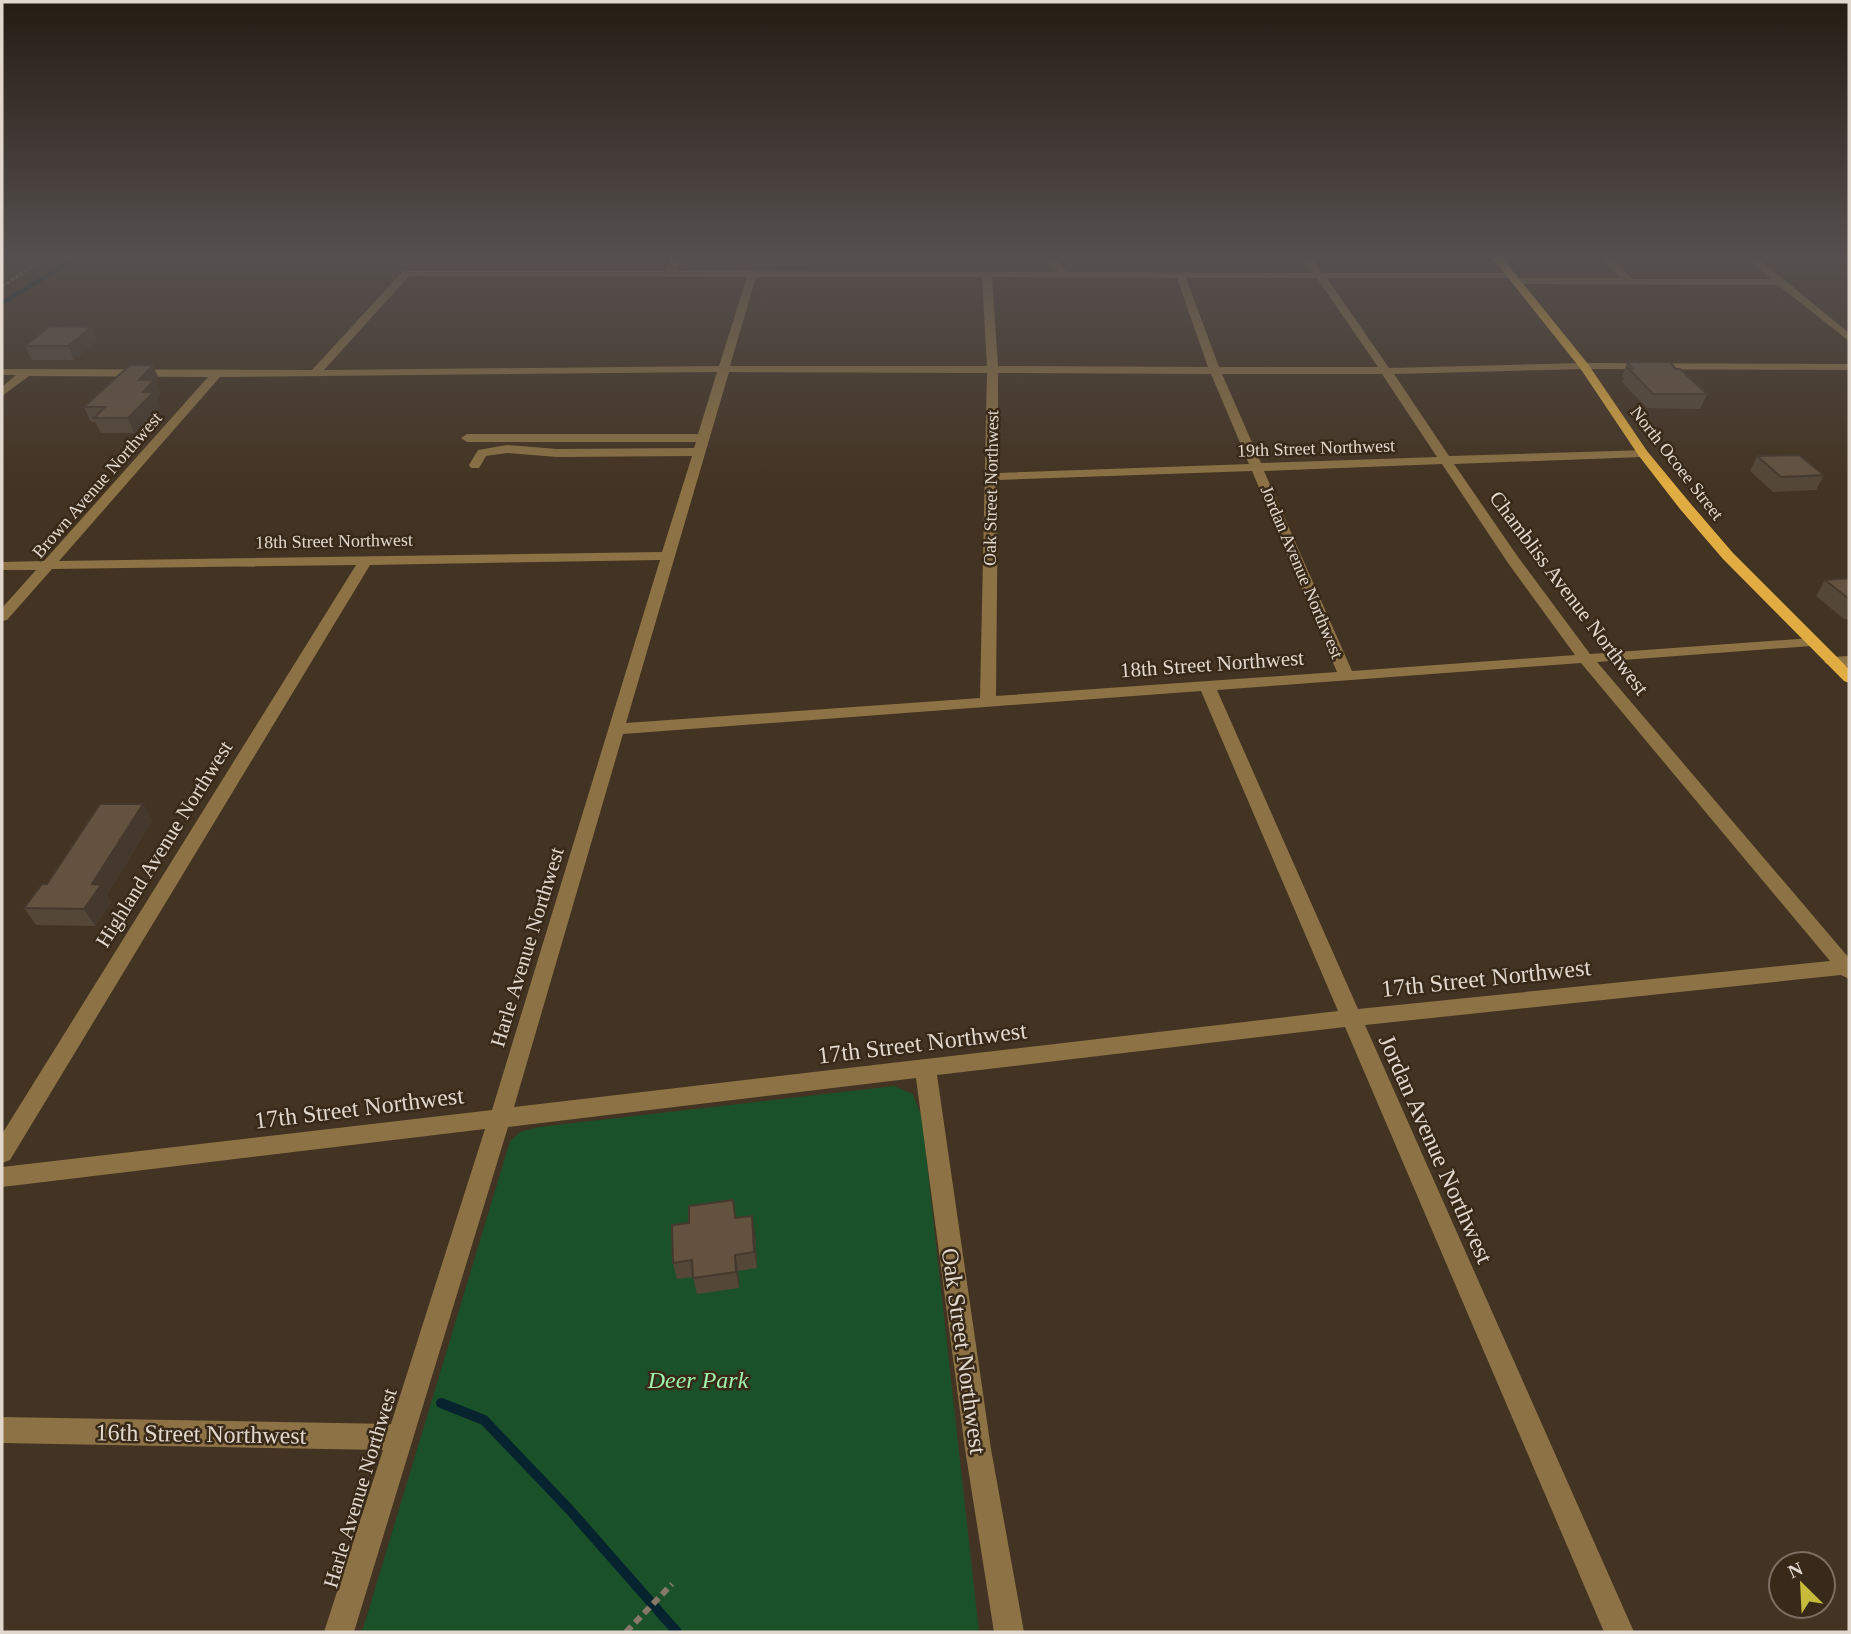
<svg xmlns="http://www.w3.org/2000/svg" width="1851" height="1634" font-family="Georgia,serif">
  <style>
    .green { fill: #1a5128 }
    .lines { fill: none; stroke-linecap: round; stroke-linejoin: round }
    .stream-far1 { stroke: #07232f; stroke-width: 4.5 }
    .stream { stroke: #07232f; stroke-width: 10 }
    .path-far1 { stroke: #86796a; stroke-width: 2.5; stroke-dasharray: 3.5 2; stroke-linecap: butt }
    .path { stroke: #86796a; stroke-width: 6; stroke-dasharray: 8 5; stroke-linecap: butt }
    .minor { fill: #8c7244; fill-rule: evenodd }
    .major { fill: #e1ac41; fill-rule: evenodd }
    .wall { fill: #554737 }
    .shaded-wall { fill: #45392d }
    .building { fill: #635240; stroke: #45392d; stroke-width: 2 }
    .labels { text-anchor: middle; stroke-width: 5; stroke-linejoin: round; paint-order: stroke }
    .far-street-label { font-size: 18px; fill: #e2d8ce; stroke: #382918 }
    .street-label { font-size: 21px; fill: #e2d8ce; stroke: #382918 }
    .near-street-label { font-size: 24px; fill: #e2d8ce; stroke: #382918 }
    .near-park-label { font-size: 24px; font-style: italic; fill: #9df3ab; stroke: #382918 }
  </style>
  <rect width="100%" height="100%" fill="#433322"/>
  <polygon class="green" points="894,1086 913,1094 922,1118 979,1632 362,1632 510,1141 520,1132 539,1127"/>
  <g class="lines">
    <polyline class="stream-far1" points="2,303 81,255"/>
    <polyline class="stream" points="441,1403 484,1420 569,1509 677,1632"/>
    <polyline class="path-far1" points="2,287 48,255"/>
    <polyline class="path" points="626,1632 672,1584"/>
    <g class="minor">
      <path d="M672,255H682L676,271L1057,272L1042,255H1052L1067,272L1313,273L1300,255H1310L1322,273H1513L1518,276L1516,278H1327L1389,368L1584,363L1849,364V370L1584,369L1394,374L1449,456L1647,450V456L1643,457L1454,464L1518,557L1590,654L1811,638L1818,642L1811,646L1597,662L1849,958V979L1841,975L1365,1025L1634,1632H1604L1345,1027L937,1075L991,1449L1024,1632H994L965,1449L916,1078L508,1127L354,1632H324L383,1450L2,1443V1417L391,1424L485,1129L2,1187V1167L492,1110L660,560L370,565L10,1160L2,1163V1134L356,565L52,569L7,620L2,621V608L36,570H2V562L44,561L208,377L29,376L2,396V387L16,375H2V369L312,370L403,271H666ZM409,276L747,277L719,366L324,370ZM756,277H982L987,366H730ZM992,277L1177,278L1208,367L998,366ZM1186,278H1317L1378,367H1219ZM717,372L698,434H467L461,438L467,442H696L694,448L557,449L507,445L478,450L469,465L471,468H479L486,456L507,453L557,457L692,456L662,552L59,561L220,377ZM729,372L987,373L980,698L626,723ZM998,373L1211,374L1249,464L998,473ZM1222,374H1382L1437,457L1261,463ZM1442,464L1508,563L1575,655L1352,671L1264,471ZM1252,471L1337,672L996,696L998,480ZM1581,663L1830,961L1358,1009L1217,690ZM1201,691L1338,1011L514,1107L623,734Z"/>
      <polygon points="1599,255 1609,255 1632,279 1771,279 1743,255 1754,255 1849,333 1849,341 1778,285 1517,284 1512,281 1517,278 1621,278"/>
      <polygon points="1849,656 1849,666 1832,667 1824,662 1832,657"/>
    </g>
    <g class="major">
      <polygon points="2,255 8,255 2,258"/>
      <polygon points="1490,255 1500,255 1588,364 1647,451 1690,503 1733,553 1849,669 1849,683 1844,681 1723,559 1680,509 1639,456 1580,368"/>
    </g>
  </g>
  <g class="wall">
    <polygon points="91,327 97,340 74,360 32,360 25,346"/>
    <polygon points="1627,362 1676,369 1707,394 1700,409 1647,408 1622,382 1624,378 1622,377"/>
    <polygon points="159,379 155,383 160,394 157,398 160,406 134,433 101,433 95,422 91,422 84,407"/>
    <polygon points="1757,456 1824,475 1816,490 1773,492 1750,471"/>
    <polygon points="1849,578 1849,619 1844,619 1816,596 1825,580"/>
    <polygon points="143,804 152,821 107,895 111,902 95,926 36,925 24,908 47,884"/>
    <polygon points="736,1218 755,1232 757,1268 738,1271 739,1288 697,1294 693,1277 677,1279 673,1263"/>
  </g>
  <g class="shaded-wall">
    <polygon points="91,327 97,340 74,360 68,346"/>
    <polygon points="153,365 159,379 155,383 160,394 157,398 160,406 134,433 128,418 139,380"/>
    <polygon points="143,804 152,821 107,895 111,902 95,926 84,909 92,884"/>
    <polygon points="752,1216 755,1232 757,1268 754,1252"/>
    <polygon points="735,1255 738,1271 739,1288 736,1272"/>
  </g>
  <g class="building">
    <polygon points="50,326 91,327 68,346 25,346"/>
    <polygon points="1627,362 1670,362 1676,369 1680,369 1707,394 1653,394 1628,368 1632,368"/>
    <polygon points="130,365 153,365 139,380 154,380 143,392 154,392 128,418 94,418 105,407 84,407"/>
    <polygon points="1799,455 1824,475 1781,477 1757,456"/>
    <polygon points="1849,578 1849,599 1825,580"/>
    <polygon points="100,804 143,804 92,884 101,885 84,909 24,908 42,884 47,884"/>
    <polygon points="733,1200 735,1218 752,1216 754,1252 735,1255 736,1272 693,1278 692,1260 673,1263 672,1225 689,1223 689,1206"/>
  </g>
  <linearGradient id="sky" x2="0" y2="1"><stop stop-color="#251c13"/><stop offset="0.53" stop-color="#55504f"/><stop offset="1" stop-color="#55504f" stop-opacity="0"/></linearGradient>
  <rect width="1851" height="484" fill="url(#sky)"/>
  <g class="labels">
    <g class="far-street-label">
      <text transform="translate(1316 448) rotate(-2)" y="6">19th Street Northwest</text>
      <text transform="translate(1677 463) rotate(52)" y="6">North Ocoee Street</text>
      <text transform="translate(97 485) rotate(-49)" y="6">Brown Avenue Northwest</text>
      <text transform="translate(991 488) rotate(-89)" y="6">Oak Street Northwest</text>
      <text transform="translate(334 541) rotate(-1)" y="6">18th Street Northwest</text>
      <text transform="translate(1302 572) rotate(67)" y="6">Jordan Avenue Northwest</text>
    </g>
    <g class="street-label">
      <text transform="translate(1569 593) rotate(53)" y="7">Chambliss Avenue Northwest</text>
      <text transform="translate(1212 664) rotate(-4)" y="7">18th Street Northwest</text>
      <text transform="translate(164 844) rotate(-58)" y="7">Highland Avenue Northwest</text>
      <text transform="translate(527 947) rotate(-73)" y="7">Harle Avenue Northwest</text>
      <text transform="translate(360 1488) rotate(-73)" y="7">Harle Avenue Northwest</text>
    </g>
    <g class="near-street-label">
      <text transform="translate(1486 978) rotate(-6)" y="8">17th Street Northwest</text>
      <text transform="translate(922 1043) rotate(-7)" y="8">17th Street Northwest</text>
      <text transform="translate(359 1108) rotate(-7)" y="8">17th Street Northwest</text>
      <text transform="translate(1436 1149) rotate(66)" y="8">Jordan Avenue Northwest</text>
      <text transform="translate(964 1351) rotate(82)" y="8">Oak Street Northwest</text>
      <text transform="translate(201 1434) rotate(1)" y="8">16th Street Northwest</text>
    </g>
    <g class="near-park-label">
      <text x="698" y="1388">Deer Park</text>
    </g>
  </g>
  <rect width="1851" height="1634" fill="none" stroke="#e2d8ce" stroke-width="7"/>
  <g transform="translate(1802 1585) rotate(336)"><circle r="33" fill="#382918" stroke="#7c6f61" stroke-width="2"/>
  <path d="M0-5L12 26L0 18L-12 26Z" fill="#c7bb3c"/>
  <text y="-10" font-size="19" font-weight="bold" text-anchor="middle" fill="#e2d8ce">N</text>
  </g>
</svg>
